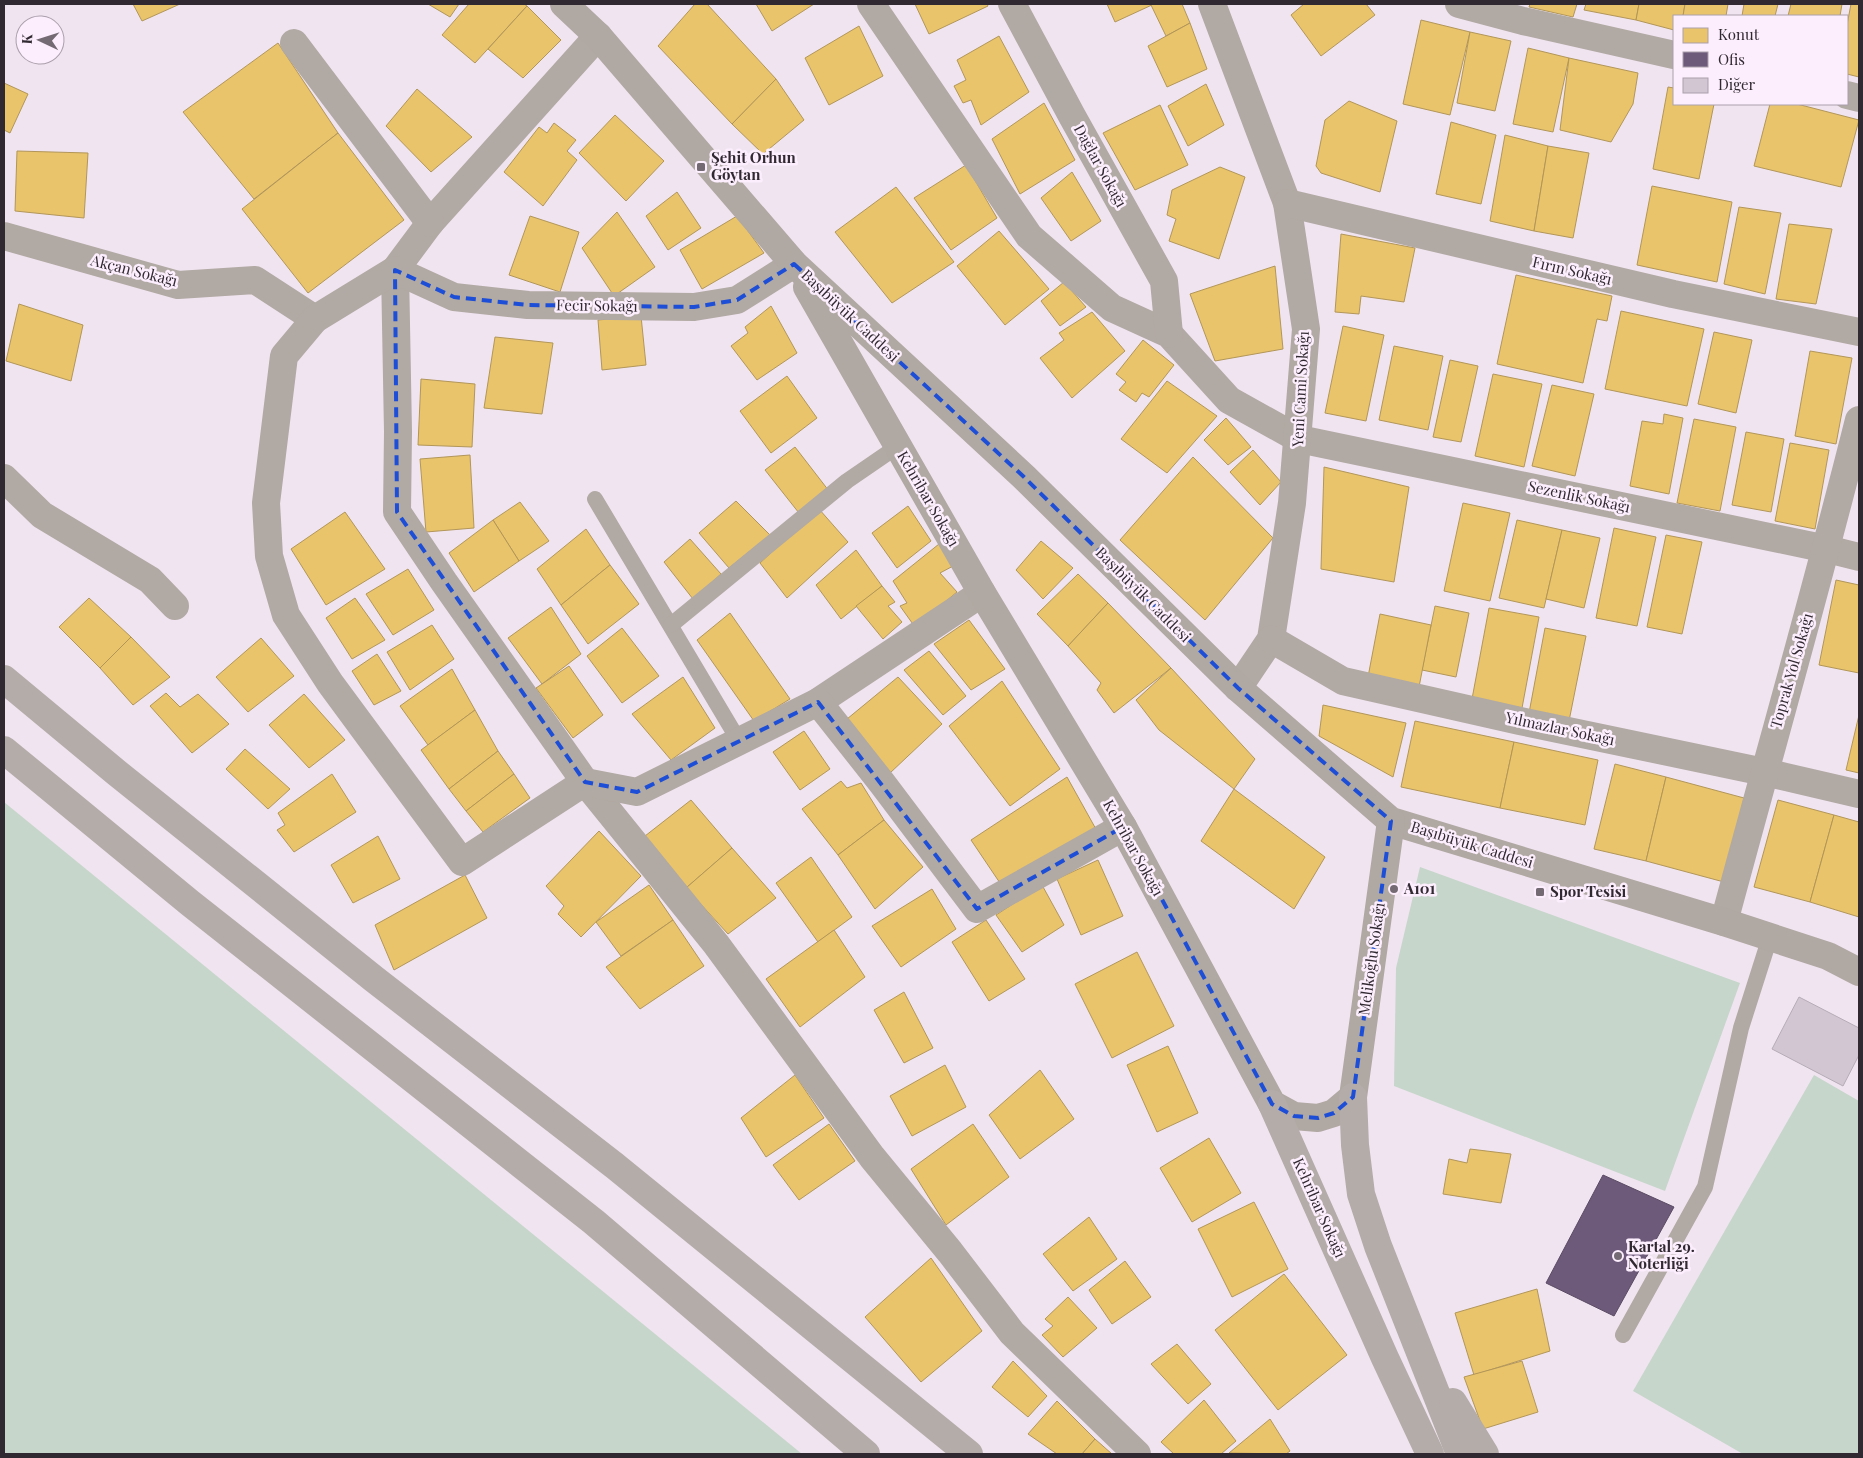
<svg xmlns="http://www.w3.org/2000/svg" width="1863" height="1458" font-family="'Playfair Display',serif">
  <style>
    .green { fill: #c6d6cb }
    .homes { fill: #e9c46a; stroke: #b29659 }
    .offices { fill: #6d597a; stroke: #5b4b64 }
    .building { fill: #d2c6d3; stroke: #b5acb6 }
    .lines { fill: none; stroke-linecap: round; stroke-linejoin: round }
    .lane { stroke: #b1a9a3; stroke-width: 16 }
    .street { stroke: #b1a9a3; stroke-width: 28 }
    .secondary { stroke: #b0a8a2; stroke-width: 28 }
    .primary { stroke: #b4aca9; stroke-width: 28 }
    .marked { fill: none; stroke: #1d4ed8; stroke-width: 4; stroke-dasharray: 10 6; stroke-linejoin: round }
    .poi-dot { fill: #746a74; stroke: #fceefd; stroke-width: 2 }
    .labels { text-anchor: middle; stroke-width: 5; stroke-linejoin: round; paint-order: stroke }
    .poi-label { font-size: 15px; font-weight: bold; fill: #312932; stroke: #fceefd; text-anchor: start }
    .street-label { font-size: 15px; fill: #312932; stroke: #fceefd }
  </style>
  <rect width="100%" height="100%" fill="#f0e4f0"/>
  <g class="green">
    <polygon points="4,802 802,1454 4,1454"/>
    <polygon points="1420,867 1740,983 1665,1191 1394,1086 1396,968"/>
    <polygon points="1814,1075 1859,1101 1859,1454 1743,1454 1633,1391"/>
  </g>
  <g class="homes">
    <polygon points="133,4 180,4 142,21"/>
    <polygon points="428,4 459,4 450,17"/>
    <polygon points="469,4 524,4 527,6 475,63 442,35"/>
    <polygon points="695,4 707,4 776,79 732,124 658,46"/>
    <polygon points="756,4 814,4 772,31"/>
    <polygon points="915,4 987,4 988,6 929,34"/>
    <polygon points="1107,4 1154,4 1115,22"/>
    <polygon points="1154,4 1182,4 1190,23 1166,36 1151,5"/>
    <polygon points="1304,4 1366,4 1375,15 1321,56 1291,15"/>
    <polygon points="1530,4 1577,4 1573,17 1529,7"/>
    <polygon points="1586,4 1639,4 1636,20 1584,10"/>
    <polygon points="1639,4 1685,4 1683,16 1674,16 1674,30 1636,20"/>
    <polygon points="1685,4 1728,4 1726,16 1683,16"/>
    <polygon points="1744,4 1778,4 1775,16 1742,16"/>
    <polygon points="1791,4 1842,4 1840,16 1788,16"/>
    <polygon points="1851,4 1859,4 1859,77 1847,74 1847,25"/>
    <polygon points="527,6 561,40 523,78 488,49"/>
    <polygon points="1421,20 1470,32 1450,115 1403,104"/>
    <polygon points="1190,23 1207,69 1167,87 1148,46"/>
    <polygon points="859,26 883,76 829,105 805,58"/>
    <polygon points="1470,32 1511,41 1495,111 1457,103"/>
    <polygon points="999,36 1029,92 981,125 971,100 963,103 954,86 966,80 957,60"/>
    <polygon points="278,43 338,133 254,199 183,112"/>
    <polygon points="1528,48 1569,58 1553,132 1513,124"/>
    <polygon points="1569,58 1638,73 1633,104 1611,142 1560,130"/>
    <polygon points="776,79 804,120 763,154 732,124"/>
    <polygon points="4,83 28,94 10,133 4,130"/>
    <polygon points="1206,84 1224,125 1188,146 1168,106"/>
    <polygon points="1668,87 1674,88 1674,104 1714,104 1699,179 1653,169"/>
    <polygon points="417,89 472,137 431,172 386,126"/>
    <polygon points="1349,101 1397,121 1380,192 1321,173 1316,166 1325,120"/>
    <polygon points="1044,103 1075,160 1020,194 992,139"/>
    <polygon points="1770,104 1797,104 1859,120 1841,187 1754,166"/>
    <polygon points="1160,105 1188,165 1135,190 1103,133"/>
    <polygon points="615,115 664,161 626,201 579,153"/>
    <polygon points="1451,122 1496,135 1481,204 1436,194"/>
    <polygon points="554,123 576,140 567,151 577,160 543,206 504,172 539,127 547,133"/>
    <polygon points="338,133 404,220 308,293 242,209"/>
    <polygon points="1505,135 1548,146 1534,231 1490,221"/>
    <polygon points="1548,146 1589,153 1573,238 1534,231"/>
    <polygon points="17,151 88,153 84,218 15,211"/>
    <polygon points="966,165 997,218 951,250 914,198"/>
    <polygon points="1220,167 1245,177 1219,259 1169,241 1176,219 1167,215 1172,190"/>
    <polygon points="1072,172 1101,221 1071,241 1041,198"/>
    <polygon points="1652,186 1732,202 1717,282 1637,265"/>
    <polygon points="896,187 954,262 892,303 835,232"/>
    <polygon points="677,192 701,228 668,250 646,216"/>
    <polygon points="1739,207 1781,213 1765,294 1724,284"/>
    <polygon points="617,212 655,267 614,296 582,248"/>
    <polygon points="530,216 579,232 560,292 509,275"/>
    <polygon points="737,216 764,253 702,289 680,250"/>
    <polygon points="1789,224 1832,229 1816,304 1776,299"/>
    <polygon points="999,231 1049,289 1005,325 957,266"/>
    <polygon points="1341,234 1415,248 1404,302 1361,296 1359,314 1335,312"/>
    <polygon points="1275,266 1283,349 1215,361 1190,294"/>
    <polygon points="1516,275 1612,296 1607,321 1597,319 1583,383 1497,364"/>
    <polygon points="1064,282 1086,307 1060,326 1041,301"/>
    <polygon points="19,304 83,325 71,381 6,361"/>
    <polygon points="771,306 797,353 757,380 731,346 748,333 745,327"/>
    <polygon points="1621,311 1704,329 1687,406 1605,389"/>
    <polygon points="1092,312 1125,351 1072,398 1040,358 1064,340 1059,333"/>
    <polygon points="641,316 646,365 602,370 598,320"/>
    <polygon points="1343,326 1384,335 1366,421 1325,413"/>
    <polygon points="1714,332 1752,340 1736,413 1698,404"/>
    <polygon points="495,337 553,343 542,414 484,408"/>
    <polygon points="1143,340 1174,365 1149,397 1142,393 1136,402 1119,390 1126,382 1116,374"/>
    <polygon points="1394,346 1443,356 1428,430 1379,420"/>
    <polygon points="1810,351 1852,358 1836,444 1795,436"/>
    <polygon points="1450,360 1478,366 1461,442 1433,437"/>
    <polygon points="1493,374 1542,384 1524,467 1475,456"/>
    <polygon points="787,376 817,418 771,453 740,411"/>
    <polygon points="421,379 475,384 472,447 418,445"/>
    <polygon points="1167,381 1217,416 1167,473 1121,439"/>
    <polygon points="1552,385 1594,394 1575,476 1532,466"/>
    <polygon points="1664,414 1683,418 1669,494 1630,486 1642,421 1663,424"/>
    <polygon points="1226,418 1251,447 1228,465 1204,440"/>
    <polygon points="1694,419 1736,427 1720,511 1677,503"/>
    <polygon points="1746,432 1784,439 1771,512 1732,505"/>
    <polygon points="1790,443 1829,450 1815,529 1775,521"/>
    <polygon points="795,447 829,491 799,513 765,470"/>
    <polygon points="1253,450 1281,482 1260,505 1230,472"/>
    <polygon points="470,455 474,528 426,532 420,459"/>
    <polygon points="1193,457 1273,538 1205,620 1120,540"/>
    <polygon points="1324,467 1409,487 1394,582 1321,569"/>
    <polygon points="736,501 770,535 729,568 699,533"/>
    <polygon points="520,502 549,541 519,561 493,520"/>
    <polygon points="1463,503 1510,513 1490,601 1444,591"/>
    <polygon points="908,506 931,541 897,568 872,533"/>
    <polygon points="819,509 848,542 787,598 760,563"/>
    <polygon points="345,512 385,569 326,605 291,549"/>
    <polygon points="493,520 519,561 474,592 449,553"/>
    <polygon points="1517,520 1562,530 1544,608 1499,598"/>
    <polygon points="1614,528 1656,537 1637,626 1596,618"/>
    <polygon points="586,529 610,565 561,605 537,569"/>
    <polygon points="1562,530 1600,538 1584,608 1546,599"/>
    <polygon points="1666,535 1702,542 1682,634 1647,627"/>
    <polygon points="690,539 721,574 693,599 664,562"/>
    <polygon points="1041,541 1073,568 1043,599 1016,570"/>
    <polygon points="939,544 955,565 940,573 957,592 915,627 900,606 907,603 893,581"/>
    <polygon points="856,550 882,586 841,619 816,585"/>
    <polygon points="610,565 639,604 588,644 561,605"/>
    <polygon points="408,569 434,610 393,635 366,594"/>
    <polygon points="1078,574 1108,603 1068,646 1037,614"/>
    <polygon points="1836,580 1859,585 1859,673 1819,665"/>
    <polygon points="882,586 895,602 888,606 902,622 883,639 856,606"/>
    <polygon points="89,598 131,637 100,668 59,627"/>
    <polygon points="355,598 385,640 352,659 326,618"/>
    <polygon points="1108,603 1171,668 1114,713 1097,690 1101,683 1068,646"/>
    <polygon points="1435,606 1469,613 1456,677 1422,670"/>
    <polygon points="551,607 581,654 542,684 508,638"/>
    <polygon points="1489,608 1539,617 1522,708 1472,699"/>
    <polygon points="730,613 790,699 754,721 697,640"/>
    <polygon points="1380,614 1431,625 1419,687 1368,677"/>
    <polygon points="969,620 1005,669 971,690 934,644"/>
    <polygon points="432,625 454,659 410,690 387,652"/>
    <polygon points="622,628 659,676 622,703 587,656"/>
    <polygon points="1545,628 1586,636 1569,721 1529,713"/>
    <polygon points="131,637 170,677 133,705 100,668"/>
    <polygon points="261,638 294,676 248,712 216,677"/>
    <polygon points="929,651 966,696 943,715 904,670"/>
    <polygon points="377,654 401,691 374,705 352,671"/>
    <polygon points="569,666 603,715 573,738 536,688"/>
    <polygon points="1171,668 1255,759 1234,789 1159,730 1136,700"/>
    <polygon points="452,669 475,710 428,745 400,706"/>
    <polygon points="683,677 715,728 671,760 632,714"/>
    <polygon points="898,677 942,724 890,773 847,719"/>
    <polygon points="1002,681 1060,769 1010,806 949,726"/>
    <polygon points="166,693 180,707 198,694 229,724 192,753 150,706"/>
    <polygon points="304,694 345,740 309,768 269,725"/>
    <polygon points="1323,705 1406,723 1393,777 1319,736"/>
    <polygon points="475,710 498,751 449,789 421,750"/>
    <polygon points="1859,715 1859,773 1846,770"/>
    <polygon points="1415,721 1514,742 1500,808 1401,787"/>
    <polygon points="804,731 830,769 800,790 773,752"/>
    <polygon points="1514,742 1598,760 1585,825 1500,808"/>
    <polygon points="245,749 290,789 268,809 226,769"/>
    <polygon points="498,751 514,774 466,811 449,789"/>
    <polygon points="1615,764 1666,777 1646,861 1594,849"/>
    <polygon points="332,774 356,812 294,852 277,830 285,825 278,813"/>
    <polygon points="514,774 530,798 483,832 466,811"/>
    <polygon points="1067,777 1097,831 1002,886 971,840"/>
    <polygon points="1666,777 1744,798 1724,882 1646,861"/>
    <polygon points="841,781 847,788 861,783 884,820 838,855 802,809"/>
    <polygon points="1234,789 1325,857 1294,909 1201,841"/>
    <polygon points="691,800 732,848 686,888 645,836"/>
    <polygon points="1778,800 1834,815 1810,902 1754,887"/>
    <polygon points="1834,815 1859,822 1859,917 1810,902"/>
    <polygon points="884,820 923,867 875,909 838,855"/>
    <polygon points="599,831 641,876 581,937 558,914 564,906 546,886"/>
    <polygon points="378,836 400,879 353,903 331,865"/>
    <polygon points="732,848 776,898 728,934 686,888"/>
    <polygon points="811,857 852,917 818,942 776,883"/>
    <polygon points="1098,860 1123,916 1081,935 1057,879"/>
    <polygon points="465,875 487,918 394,970 375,925"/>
    <polygon points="649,885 673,920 621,956 596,922"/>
    <polygon points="1042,885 1064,925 1022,952 996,915"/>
    <polygon points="932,889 956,929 901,967 872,926"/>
    <polygon points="673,920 704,966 640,1009 606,967"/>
    <polygon points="986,920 1025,979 989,1001 952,942"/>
    <polygon points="834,930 865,977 800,1027 766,979"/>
    <polygon points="1137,952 1174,1026 1112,1058 1075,984"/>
    <polygon points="904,992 933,1048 904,1063 874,1010"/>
    <polygon points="1168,1046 1198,1113 1157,1132 1127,1065"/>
    <polygon points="945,1065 966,1107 912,1136 890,1096"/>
    <polygon points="1040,1070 1074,1119 1020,1159 989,1115"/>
    <polygon points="795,1075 824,1118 766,1157 741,1118"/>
    <polygon points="829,1124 855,1161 799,1200 773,1165"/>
    <polygon points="973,1124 1009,1177 946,1225 911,1169"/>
    <polygon points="1209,1138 1241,1193 1192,1222 1160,1168"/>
    <polygon points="1470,1149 1511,1154 1501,1203 1443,1194 1449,1159 1467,1163"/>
    <polygon points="1254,1202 1288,1269 1232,1297 1198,1229"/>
    <polygon points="1089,1217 1117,1259 1073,1291 1043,1254"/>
    <polygon points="931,1258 982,1331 921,1382 865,1317"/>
    <polygon points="1125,1261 1151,1297 1112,1324 1089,1290"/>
    <polygon points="1284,1274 1347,1355 1278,1410 1215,1330"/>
    <polygon points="1537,1289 1550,1351 1474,1375 1455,1313"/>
    <polygon points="1068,1297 1097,1328 1063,1357 1042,1335 1053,1326 1045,1319"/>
    <polygon points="1177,1344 1211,1384 1188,1404 1151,1364"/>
    <polygon points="1013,1361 1047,1396 1028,1417 992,1387"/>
    <polygon points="1522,1361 1538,1412 1483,1429 1464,1377"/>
    <polygon points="1204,1400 1236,1441 1221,1454 1174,1454 1161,1442"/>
    <polygon points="1057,1401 1095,1439 1082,1454 1057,1454 1028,1434"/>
    <polygon points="1270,1419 1290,1451 1286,1454 1229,1453"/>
    <polygon points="1095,1439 1112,1454 1082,1454"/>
  </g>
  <polygon class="offices" points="1603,1175 1674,1207 1614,1316 1546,1283"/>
  <polygon class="building" points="1799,997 1859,1028 1859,1055 1843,1086 1772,1049"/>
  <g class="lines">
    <g class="lane">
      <polyline points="595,499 739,741"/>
      <polyline points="671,625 847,481 898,446"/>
      <polyline points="1623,1335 1705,1187 1741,1028 1770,937"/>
    </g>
    <g class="street">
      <polyline points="871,4 1029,236 1112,308 1169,334 1229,400 1299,439 1827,549 1859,557"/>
      <polyline points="1012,4 1072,116 1164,281 1169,334"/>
      <polyline points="1212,4 1287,203 1306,329 1292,503 1271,639 1238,688"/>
      <polyline points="1459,4 1523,21 1674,55"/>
      <polyline points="598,36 430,223 395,270 398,432 397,512 444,582 585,782 716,944 872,1157 950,1252 1012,1333 1137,1454"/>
      <polyline points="294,43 430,223"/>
      <polyline points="1847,95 1859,98"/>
      <polyline points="1287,203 1673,294 1859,332"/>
      <polyline points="4,236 178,285 255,280 315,319"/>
      <polyline points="794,264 737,300 694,307 528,305 454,297 395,270 315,319 284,356 266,503 269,556 286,615 330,683 462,862 585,782 637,792 818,702 982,593"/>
      <polyline points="4,478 42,515 150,580 175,606"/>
      <polyline points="1271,639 1343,681 1520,721 1764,772 1859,794"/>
      <polyline points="818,702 882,783 977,909 1123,827"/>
      <path d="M1724,922C1769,754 1817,588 1859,420"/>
    </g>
    <g class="secondary">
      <polyline points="564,4 598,36 794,264 1024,477 1238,688 1391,821 1724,922 1828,956 1859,972"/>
      <polyline points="807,287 982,593 1123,827 1272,1104 1294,1116 1318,1118 1334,1113 1353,1097 1391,821"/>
    </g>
    <g class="primary">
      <polyline points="4,679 117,773 374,979 615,1166 969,1454"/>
      <polyline points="4,750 190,903 594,1222 866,1454"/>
      <polyline points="1353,1097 1355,1145 1361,1194 1378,1246 1460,1454"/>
      <polyline points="1272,1104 1385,1358 1430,1454"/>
      <polyline points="1453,1402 1485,1454"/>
    </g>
  </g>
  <path class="marked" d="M794,264L1024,477L1238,688L1391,821L1353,1097L1334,1113L1318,1118L1294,1116L1272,1104L1123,827L977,909L818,702L637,792L585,782L397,512L395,270L454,297L528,305L694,307L737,300Z"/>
  <g class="poi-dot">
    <rect x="696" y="162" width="10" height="10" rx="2.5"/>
    <circle cx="1394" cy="889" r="5"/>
    <rect x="1535" y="887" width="10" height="10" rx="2.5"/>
    <circle cx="1618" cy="1256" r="5"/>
  </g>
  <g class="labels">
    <g class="poi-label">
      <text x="711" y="163">Şehit Orhun<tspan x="711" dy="17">Göytan</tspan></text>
      <text x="1404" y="894">A101</text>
      <text x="1550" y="897">Spor Tesisi</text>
      <text x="1628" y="1252">Kartal 29.<tspan x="1628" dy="17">Noterliği</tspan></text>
    </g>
    <g class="street-label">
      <text transform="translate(1100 166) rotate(61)" y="5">Dağlar Sokağı</text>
      <text transform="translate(134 271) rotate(14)" y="5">Akçan Sokağı</text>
      <text transform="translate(1572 271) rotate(13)" y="5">Fırın Sokağı</text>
      <text transform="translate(597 306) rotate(1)" y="5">Fecir Sokağı</text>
      <text transform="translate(850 316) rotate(43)" y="5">Başıbüyük Caddesi</text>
      <text transform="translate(1301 389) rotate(-87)" y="5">Yeni Cami Sokağı</text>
      <text transform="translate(1579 497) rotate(12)" y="5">Sezenlik Sokağı</text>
      <text transform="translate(928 499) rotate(60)" y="5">Kehribar Sokağı</text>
      <text transform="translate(1143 595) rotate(45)" y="5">Başıbüyük Caddesi</text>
      <text transform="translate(1792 671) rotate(-74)" y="5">Toprak Yol Sokağı</text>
      <text transform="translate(1560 729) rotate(12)" y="5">Yılmazlar Sokağı</text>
      <text transform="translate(1472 845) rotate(17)" y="5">Başıbüyük Caddesi</text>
      <text transform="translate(1133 848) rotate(61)" y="5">Kehribar Sokağı</text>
      <text transform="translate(1372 959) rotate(-82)" y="5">Melikoğlu Sokağı</text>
      <text transform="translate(1319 1208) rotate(66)" y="5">Kehribar Sokağı</text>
    </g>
  </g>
  <rect width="1863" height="1458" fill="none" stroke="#312932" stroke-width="10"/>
  <rect x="1673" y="15" width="175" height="90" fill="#fceefd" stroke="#ab9fac"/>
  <rect x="1683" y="28" width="25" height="15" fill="#e9c46a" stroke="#ab9fac"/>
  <text x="1718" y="40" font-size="15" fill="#312932">Konut</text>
  <rect x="1683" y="52" width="25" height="15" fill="#6d597a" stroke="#ab9fac"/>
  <text x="1718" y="65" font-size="15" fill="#312932">Ofis</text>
  <rect x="1683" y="78" width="25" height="15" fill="#d2c6d3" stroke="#ab9fac"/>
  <text x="1718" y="90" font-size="15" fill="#312932">Diğer</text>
  <g transform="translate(40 40) rotate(274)"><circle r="24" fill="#fceefd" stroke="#ab9fac"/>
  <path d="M0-4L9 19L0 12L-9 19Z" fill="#746a74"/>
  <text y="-8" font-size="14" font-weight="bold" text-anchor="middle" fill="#312932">K</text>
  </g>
</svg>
